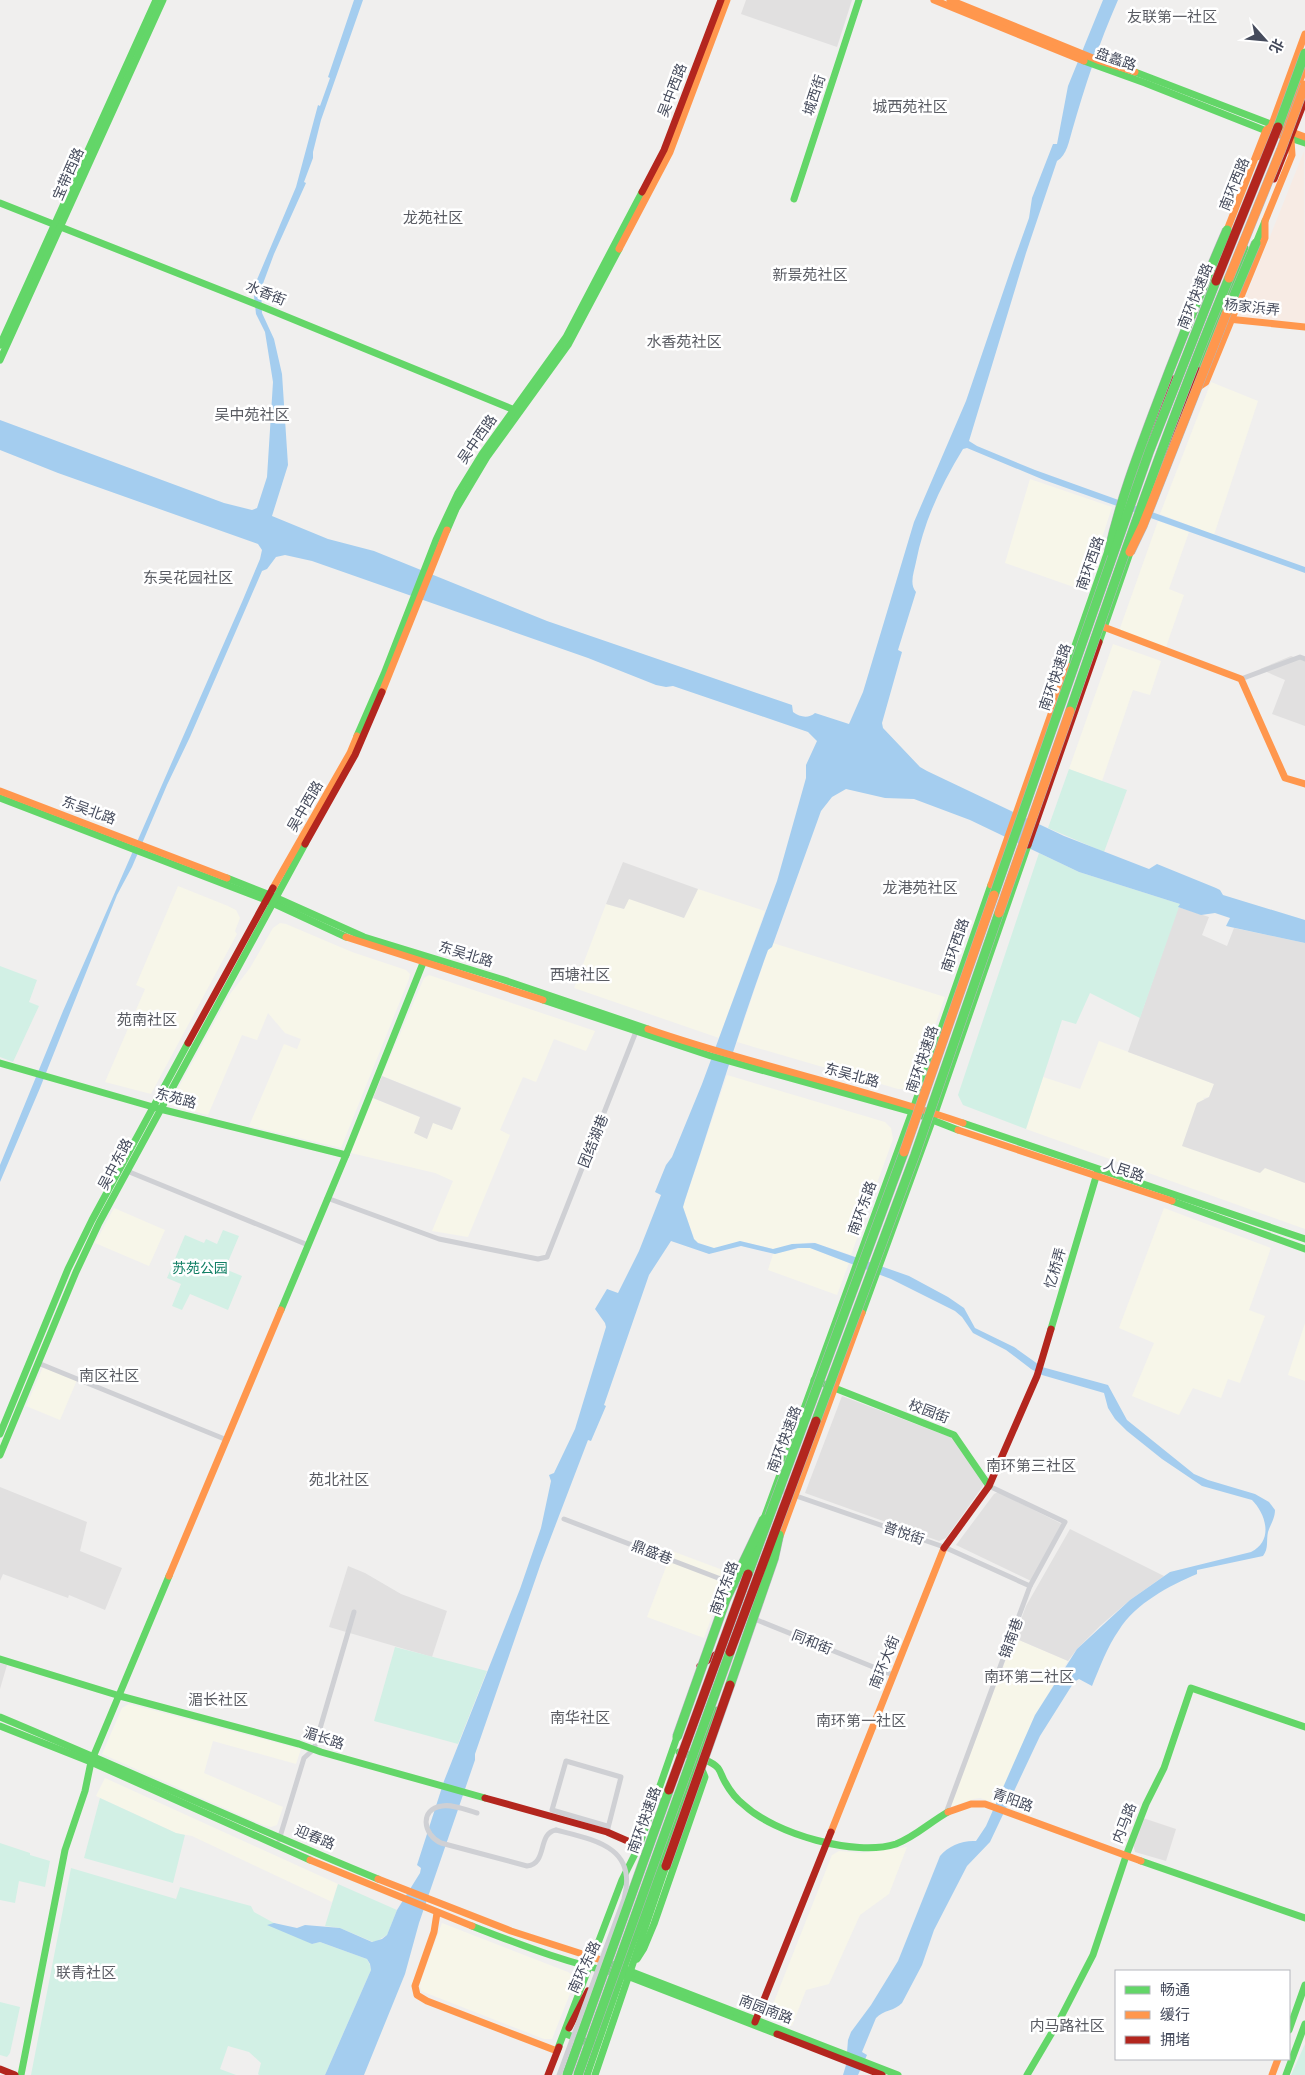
<svg xmlns="http://www.w3.org/2000/svg" width="1305" height="2075" font-family="'Source Sans 3','Noto Sans SC',sans-serif">
  <style>
    .commercial { fill: #f7f6e9 }
    .education { fill: #e1e0e0 }
    .medical { fill: #f7ebe4 }
    .green { fill: #d2f0e5 }
    .water { fill: #a4cdef }
    .lines { fill: none; stroke-linecap: round; stroke-linejoin: round }
    .street { stroke: #cfd0d4; stroke-width: 5 }
    .fast { stroke: #63d668; stroke-width: 7 }
    .slow { stroke: #ff974d; stroke-width: 7 }
    .jam { stroke: #b3261e; stroke-width: 7 }
    .fast-bridge-casing { stroke: #b4b6be; stroke-width: 10; stroke-linecap: butt }
    .slow-bridge-casing { stroke: #b4b6be; stroke-width: 10; stroke-linecap: butt }
    .jam-bridge-casing { stroke: #b4b6be; stroke-width: 10; stroke-linecap: butt }
    .street-bridge { stroke: #cfd0d4; stroke-width: 5 }
    .fast-bridge { stroke: #63d668; stroke-width: 9 }
    .slow-bridge { stroke: #ff974d; stroke-width: 9 }
    .jam-bridge { stroke: #b3261e; stroke-width: 9 }
    .labels { text-anchor: middle; stroke-width: 5; stroke-linejoin: round; paint-order: stroke }
    .street-label { font-size: 14px; fill: #454b5c; stroke: #fff }
    .park-label { font-size: 14px; fill: #138066; stroke: #fff }
    .neighbourhood-label { font-size: 15px; fill: #5a5c63; stroke: #fff }
  </style>
  <rect width="100%" height="100%" fill="#f0efee"/>
  <g class="commercial">
    <polygon points="1211,382 1258,401 1214,535 1160,514"/>
    <polygon points="1030,479 1112,507 1085,591 1005,563"/>
    <polygon points="1158,521 1189,532 1169,589 1184,595 1165,650 1119,631"/>
    <polygon points="1113,644 1161,661 1150,695 1133,690 1102,781 1069,769"/>
    <polygon points="178,886 228,906 236,910 240,918 235,931 237,934 151,1094 105,1082 145,989 136,985"/>
    <polygon points="698,889 765,911 719,1038 574,988 606,904 624,909 629,898 684,918"/>
    <polygon points="280,923 286,924 352,952 406,970 410,974 409,979 341,1148 249,1126 284,1044 297,1049 301,1039 285,1033 268,1013 257,1040 242,1035 208,1115 172,1106 170,1103 230,994 250,968 273,928"/>
    <polygon points="773,943 945,997 914,1084 905,1089 898,1089 737,1042 768,950"/>
    <polygon points="429,975 595,1031 586,1051 554,1039 536,1082 523,1077 500,1130 510,1135 468,1237 432,1231 453,1181 435,1173 351,1153 373,1098 451,1130 461,1107 382,1076 424,978"/>
    <polygon points="1099,1041 1214,1084 1209,1097 1203,1098 1264,1167 1305,1183 1305,1229 1026,1129 1043,1077 1080,1089"/>
    <polygon points="727,1075 885,1122 891,1128 893,1139 851,1255 812,1242 773,1249 740,1241 723,1247 712,1248 695,1241 683,1207"/>
    <polygon points="114,1208 165,1230 149,1266 95,1243"/>
    <polygon points="1164,1208 1271,1248 1249,1310 1265,1316 1240,1383 1228,1379 1221,1398 1193,1388 1179,1415 1132,1396 1154,1343 1119,1328"/>
    <polygon points="802,1248 810,1248 849,1263 837,1295 768,1270 773,1254"/>
    <polygon points="1305,1323 1305,1381 1288,1375"/>
    <polygon points="43,1367 77,1380 60,1420 26,1406"/>
    <polygon points="672,1551 728,1572 704,1638 647,1617"/>
    <polygon points="1014,1638 1068,1661 1035,1715 997,1804 980,1798 974,1799 950,1807"/>
    <polygon points="129,1704 301,1749 296,1764 213,1741 204,1773 283,1807 277,1825 271,1827 263,1825 102,1754 122,1708"/>
    <polygon points="105,1778 338,1884 332,1902 192,1836 176,1833 96,1796"/>
    <polygon points="907,1847 889,1894 860,1915 829,1984 806,1990 792,2026 768,2017 832,1855 839,1851 861,1853"/>
    <polygon points="442,1923 568,1972 574,1976 575,1981 552,2039 544,2039 421,1991 420,1983"/>
  </g>
  <g class="education">
    <polygon points="746,0 852,0 837,47 741,14"/>
    <polygon points="1291,656 1305,661 1305,726 1272,714 1285,680 1260,669"/>
    <polygon points="623,862 698,889 684,918 629,899 624,909 606,904"/>
    <polygon points="1178,907 1209,917 1202,935 1227,946 1234,928 1305,943 1305,1183 1265,1168 1260,1173 1182,1146 1197,1103 1209,1097 1214,1084 1128,1052"/>
    <polygon points="382,1076 461,1108 452,1130 433,1123 427,1139 414,1133 420,1117 373,1098"/>
    <polygon points="842,1396 955,1439 985,1480 983,1486 946,1538 939,1541 805,1493"/>
    <polygon points="0,1487 87,1522 80,1551 122,1568 105,1610 69,1595 68,1598 3,1574 0,1581"/>
    <polygon points="998,1492 1062,1524 1031,1581 956,1545 994,1494"/>
    <polygon points="1070,1529 1164,1576 1130,1600 1100,1626 1077,1649 1068,1661 1014,1638 1026,1606"/>
    <polygon points="348,1566 365,1573 401,1594 447,1611 432,1657 329,1627"/>
    <polygon points="0,1663 7,1665 0,1689"/>
    <polygon points="1143,1818 1176,1829 1166,1861 1135,1852 1133,1844"/>
  </g>
  <polygon class="medical" points="1304,151 1305,324 1238,317"/>
  <g class="green">
    <polygon points="1069,769 1127,790 1104,852 1048,828"/>
    <polygon points="1039,853 1079,872 1180,904 1140,1018 1090,993 1076,1024 1062,1020 1026,1129 963,1105 958,1095"/>
    <polygon points="0,966 37,980 29,1002 39,1006 13,1062 0,1057"/>
    <polygon points="223,1230 239,1236 225,1269 242,1276 228,1310 190,1294 182,1310 172,1306 181,1284 167,1278 185,1235 204,1243 206,1239 217,1244"/>
    <polygon points="395,1647 487,1671 458,1744 374,1721"/>
    <polygon points="100,1798 176,1833 185,1835 173,1883 84,1858"/>
    <polygon points="0,1843 30,1853 30,1855 50,1861 45,1887 19,1881 15,1903 0,1900"/>
    <polygon points="71,1868 176,1899 180,1887 251,1906 254,1912 312,1944 320,1942 367,1959 370,1965 371,1970 325,2075 259,2075 258,2074 261,2063 249,2052 228,2046 220,2069 236,2075 31,2075"/>
    <polygon points="338,1884 397,1910 387,1935 377,1941 373,1942 340,1928 325,1926"/>
    <polygon points="0,2002 20,2007 10,2053 7,2057 0,2055"/>
    <polygon points="1305,2044 1305,2075 1291,2075"/>
  </g>
  <path class="water" d="M354,0H363L321,120L313,152V158L304,182L306,183L274,254L261,289L262,313L274,339L282,374L288,465L272,516L328,539L374,551L547,621L792,705L793,712C800,717 808,719 815,713L849,724L863,692L914,522L966,401L1014,260L1029,218L1032,198L1053,144H1057L1068,86L1103,0H1118C1099,43 1085,86 1072,131C1069,141 1067,155 1057,161L1026,253L969,441L977,446L1035,470L1305,567V573L1044,480L967,448L963,449C941,485 924,521 916,562C914,572 909,584 916,592L898,650L902,652L882,723L883,728L920,767L927,771L1064,836L1149,869L1157,864L1216,888L1220,890L1223,895L1305,920V943L1226,926L1230,918L1215,913L1201,915L1178,907L1180,904L1079,872L970,820L914,799L885,798L846,789L832,797L821,811L772,947L768,950C738,1032 713,1117 685,1200L683,1207L694,1239L698,1243L714,1248L740,1241L773,1249L792,1244L815,1243L909,1276L948,1297L964,1308L975,1328L1014,1347L1042,1367L1108,1385L1127,1420L1194,1474L1208,1480L1255,1494L1269,1502L1275,1510C1275,1519 1270,1525 1268,1532C1266,1541 1269,1548 1263,1556L1197,1570V1574C1169,1586 1136,1603 1119,1630C1107,1647 1100,1667 1092,1686L1079,1679L1074,1682L1040,1736L990,1842L967,1866L934,1930L922,1965L902,2003C895,2011 883,2010 876,2018L862,2052L867,2055L858,2075H843L846,2065L848,2040L851,2032L871,2005L898,1961L940,1856C948,1846 963,1840 976,1841L986,1826L1035,1715L1077,1649L1130,1600L1170,1572L1251,1552C1274,1541 1266,1514 1252,1500L1202,1486L1162,1459L1127,1431L1115,1419L1108,1408L1104,1393L1042,1375L1031,1369L1006,1350L973,1333L962,1317L955,1311L891,1279L810,1248H798L775,1254L741,1246L709,1254L671,1241L649,1275L604,1405L606,1406L591,1441L588,1440L541,1563L475,1754V1760L419,1923L405,1974L364,2075H325L371,1970L370,1964L367,1959L320,1942L312,1944L267,1925L274,1923L297,1928L305,1925L340,1928L372,1942L382,1939L387,1935L397,1910L420,1873L421,1868L417,1865L444,1781L520,1589L541,1528L551,1481L549,1475L554,1473L575,1429L606,1327L605,1323L595,1309L607,1289L618,1293L639,1251L661,1195L655,1192L666,1165L672,1157L702,1084L777,881L806,778V765L817,741L808,732L673,686L666,687L656,685L588,658L312,561L285,555L276,557L267,569L262,571L190,737L167,785L132,867L117,895L40,1088L0,1182V1165L63,1011L242,602L260,559L262,550L258,544L58,473L0,450V420L224,503L252,510L257,508L267,477L273,382L265,332L256,314L254,296L260,284L256,282L296,187L318,105L320,106L330,78L328,77Z"/>
  <g class="lines">
    <g class="street">
      <polyline points="1241,679 1300,657 1305,659"/>
      <polyline points="127,1171 308,1245"/>
      <polyline points="327,1198 439,1239 538,1259 547,1257 637,1029"/>
      <polyline points="38,1363 227,1440"/>
      <polyline points="776,1489 944,1547 1030,1586"/>
      <polyline points="564,1519 739,1586"/>
      <polyline points="752,1618 893,1675"/>
      <path d="M477,1813C466,1810 453,1804 442,1806C419,1809 423,1835 441,1843L527,1866C548,1864 537,1833 556,1830"/>
      <polyline points="946,1813 1030,1586 1065,1522 989,1486"/>
      <polyline points="607,1832 621,1777 566,1761 552,1810 607,1826"/>
      <polyline points="279,1840 304,1758 314,1749 354,1612"/>
    </g>
    <g class="fast">
      <polyline points="1084,61 1145,83 1269,132"/>
      <polyline points="1135,72 1276,126"/>
      <polyline points="1287,137 1305,143"/>
      <polyline points="794,199 859,0"/>
      <polyline points="0,203 263,307 517,411"/>
      <polyline points="1256,243 1265,221"/>
      <polyline points="0,345 156,0"/>
      <polyline points="0,360 163,0"/>
      <polyline points="1197,370 1245,248"/>
      <polyline points="447,530 456,509 487,457 568,345 619,249"/>
      <polyline points="1099,642 1132,547"/>
      <polyline points="1068,666 1110,545"/>
      <polyline points="357,736 384,674 436,540 458,493 482,454 566,337 642,192"/>
      <polyline points="0,798 266,900 346,937"/>
      <polyline points="227,878 270,895 364,937 501,979 648,1029"/>
      <polyline points="543,1000 711,1056 912,1112 958,1130"/>
      <polyline points="0,1063 160,1109 346,1155"/>
      <polyline points="963,1123 1305,1239"/>
      <polyline points="1172,1201 1305,1249"/>
      <polyline points="281,1310 346,1155 425,958"/>
      <polyline points="862,1313 935,1113 1028,845"/>
      <polyline points="1051,1329 1098,1170"/>
      <polyline points="814,1380 954,1435 989,1486"/>
      <polyline points="0,1434 68,1269 92,1220 188,1043"/>
      <polyline points="0,1455 76,1272 99,1223 305,844"/>
      <polyline points="762,1524 912,1112 991,885"/>
      <polyline points="0,1659 120,1696 299,1744 321,1752 485,1798"/>
      <path d="M0,1717C127,1770 251,1827 378,1879"/>
      <polyline points="0,1726 91,1762 310,1860"/>
      <path d="M679,1752C691,1756 709,1758 718,1768C721,1772 722,1777 725,1782C730,1791 736,1799 744,1805C775,1834 855,1857 896,1844C915,1837 930,1822 948,1812"/>
      <polyline points="1141,1861 1305,1918"/>
      <path d="M472,1926C521,1945 571,1965 622,1974L777,2034"/>
      <polyline points="637,1959 644,1948 654,1924 705,1777 699,1762"/>
      <polyline points="601,1960 898,2075"/>
      <polyline points="620,1979 716,1710"/>
      <polyline points="1289,2030 1305,1985"/>
      <polyline points="566,2034 594,2045"/>
      <polyline points="557,2051 622,1880 639,1846 677,1737"/>
      <polyline points="21,2075 65,1850 85,1791 91,1762 169,1576"/>
      <polyline points="587,2075 622,1974"/>
      <polyline points="595,2075 666,1866"/>
      <polyline points="1027,2075 1060,2019 1093,1955 1126,1856 1146,1804 1164,1768 1191,1688 1305,1727"/>
      <polyline points="1286,2075 1305,2024"/>
    </g>
    <g class="slow">
      <polyline points="934,0 1084,61"/>
      <polyline points="950,0 1100,61 1135,72"/>
      <polyline points="1289,131 1305,137"/>
      <polyline points="1280,135 1305,67"/>
      <polyline points="1260,157 1305,34"/>
      <polyline points="1227,230 1266,130 1273,125"/>
      <polyline points="619,249 670,152 727,0"/>
      <polyline points="1228,319 1305,327"/>
      <polyline points="1194,390 1206,382 1265,238 1265,221 1292,155 1291,140"/>
      <polyline points="1101,626 1241,679 1285,778 1305,784"/>
      <polyline points="382,692 447,530"/>
      <polyline points="0,791 227,878"/>
      <polyline points="991,885 1068,666"/>
      <polyline points="273,888 350,753 357,736"/>
      <polyline points="346,937 543,1000"/>
      <path d="M648,1029C752,1065 859,1087 963,1123"/>
      <polyline points="958,1130 1172,1201"/>
      <polyline points="779,1539 862,1313"/>
      <polyline points="169,1576 281,1310"/>
      <polyline points="948,1812 971,1804 985,1804 1141,1861"/>
      <polyline points="831,1832 944,1548"/>
      <polyline points="310,1860 472,1926"/>
      <polyline points="378,1879 511,1931 601,1960"/>
      <polyline points="437,1913 434,1932 415,1986 417,1995 427,2001 557,2051"/>
      <polyline points="1272,2075 1278,2059"/>
    </g>
    <g class="jam">
      <polyline points="1274,179 1305,100"/>
      <polyline points="642,192 664,150 721,0"/>
      <polyline points="1154,484 1197,370"/>
      <polyline points="1127,497 1171,378"/>
      <polyline points="305,844 355,755 382,692"/>
      <polyline points="1028,845 1099,642"/>
      <polyline points="188,1043 273,888"/>
      <polyline points="944,1548 989,1486 1037,1376 1051,1329"/>
      <polyline points="700,1666 715,1655"/>
      <polyline points="485,1798 607,1832 639,1846"/>
      <polyline points="755,2022 831,1832"/>
      <polyline points="569,2028 588,1991"/>
      <polyline points="777,2034 882,2075"/>
      <polyline points="0,2069 15,2075"/>
      <polyline points="548,2075 559,2047"/>
    </g>
    <g class="fast-bridge-casing">
      <g id="fast-bridge">
        <polyline points="1278,127 1305,53"/>
        <polyline points="1227,312 1256,243"/>
        <path d="M1109,551C1120,501 1138,454 1156,406C1178,347 1202,288 1227,230"/>
        <path d="M1070,711C1120,566 1170,420 1229,278"/>
        <polyline points="994,895 1149,452 1216,281"/>
        <polyline points="816,1421 915,1155 999,913"/>
        <polyline points="748,1574 904,1152"/>
        <polyline points="730,1685 774,1558 779,1535"/>
        <polyline points="677,1737 726,1599 764,1519"/>
        <polyline points="567,2075 669,1790"/>
        <polyline points="578,2075 730,1652"/>
      </g>
    </g>
    <g class="slow-bridge-casing">
      <g id="slow-bridge">
        <polyline points="1229,278 1281,150 1305,85"/>
        <polyline points="1130,552 1143,525 1227,312"/>
        <polyline points="999,913 1070,711"/>
        <polyline points="904,1152 994,895"/>
      </g>
    </g>
    <g class="jam-bridge-casing">
      <g id="jam-bridge">
        <polyline points="1216,281 1278,127"/>
        <polyline points="730,1652 816,1421"/>
        <polyline points="669,1790 748,1574"/>
        <polyline points="666,1866 730,1685"/>
      </g>
    </g>
    <path class="street-bridge" d="M556,1830C595,1840 638,1847 624,1899L559,2075"/>
    <use href="#fast-bridge" class="fast-bridge"/>
    <use href="#slow-bridge" class="slow-bridge"/>
    <use href="#jam-bridge" class="jam-bridge"/>
  </g>
  <g class="labels">
    <g class="street-label">
      <text transform="translate(1116 59) rotate(19)" y="5">盘蠡路</text>
      <text transform="translate(672 90) rotate(-69)" y="5">吴中西路</text>
      <text transform="translate(814 95) rotate(-72)" y="5">城西街</text>
      <text transform="translate(68 174) rotate(-66)" y="5">宝带西路</text>
      <text transform="translate(1234 184) rotate(-68)" y="5">南环西路</text>
      <text transform="translate(266 293) rotate(22)" y="5">水香街</text>
      <text transform="translate(1195 296) rotate(-68)" y="5">南环快速路</text>
      <text transform="translate(1252 307) rotate(6)" y="5">杨家浜弄</text>
      <text transform="translate(477 439) rotate(-55)" y="5">吴中西路</text>
      <text transform="translate(1090 563) rotate(-71)" y="5">南环西路</text>
      <text transform="translate(1055 677) rotate(-71)" y="5">南环快速路</text>
      <text transform="translate(305 806) rotate(-60)" y="5">吴中西路</text>
      <text transform="translate(89 810) rotate(20)" y="5">东吴北路</text>
      <text transform="translate(955 945) rotate(-71)" y="5">南环西路</text>
      <text transform="translate(466 954) rotate(17)" y="5">东吴北路</text>
      <text transform="translate(922 1059) rotate(-71)" y="5">南环快速路</text>
      <text transform="translate(852 1075) rotate(15)" y="5">东吴北路</text>
      <text transform="translate(176 1098) rotate(15)" y="5">东苑路</text>
      <text transform="translate(593 1141) rotate(-68)" y="5">团结湖巷</text>
      <text transform="translate(115 1164) rotate(-62)" y="5">吴中东路</text>
      <text transform="translate(1124 1170) rotate(19)" y="5">人民路</text>
      <text transform="translate(862 1208) rotate(-70)" y="5">南环东路</text>
      <text transform="translate(1055 1268) rotate(-74)" y="5">忆桥弄</text>
      <text transform="translate(929 1411) rotate(21)" y="5">校园街</text>
      <text transform="translate(784 1439) rotate(-69)" y="5">南环快速路</text>
      <text transform="translate(904 1533) rotate(19)" y="5">普悦街</text>
      <text transform="translate(652 1552) rotate(21)" y="5">鼎盛巷</text>
      <text transform="translate(724 1588) rotate(-70)" y="5">南环东路</text>
      <text transform="translate(1011 1638) rotate(-70)" y="5">锦南巷</text>
      <text transform="translate(812 1642) rotate(22)" y="5">同和街</text>
      <text transform="translate(884 1662) rotate(-68)" y="5">南环大街</text>
      <text transform="translate(324 1738) rotate(18)" y="5">湄长路</text>
      <text transform="translate(1013 1800) rotate(20)" y="5">青阳路</text>
      <text transform="translate(644 1820) rotate(-70)" y="5">南环快速路</text>
      <text transform="translate(1124 1823) rotate(-69)" y="5">内马路</text>
      <text transform="translate(315 1837) rotate(22)" y="5">迎春路</text>
      <text transform="translate(584 1967) rotate(-65)" y="5">南环东路</text>
      <text transform="translate(766 2009) rotate(21)" y="5">南园南路</text>
    </g>
    <g class="park-label">
      <text x="200" y="1273">苏苑公园</text>
    </g>
    <g class="neighbourhood-label">
      <text x="1172" y="22">友联第一社区</text>
      <text x="910" y="112">城西苑社区</text>
      <text x="433" y="223">龙苑社区</text>
      <text x="810" y="280">新景苑社区</text>
      <text x="684" y="347">水香苑社区</text>
      <text x="252" y="420">吴中苑社区</text>
      <text x="188" y="583">东吴花园社区</text>
      <text x="920" y="893">龙港苑社区</text>
      <text x="580" y="980">西塘社区</text>
      <text x="147" y="1025">苑南社区</text>
      <text x="109" y="1381">南区社区</text>
      <text x="1031" y="1471">南环第三社区</text>
      <text x="339" y="1485">苑北社区</text>
      <text x="1029" y="1682">南环第二社区</text>
      <text x="218" y="1705">湄长社区</text>
      <text x="580" y="1723">南华社区</text>
      <text x="861" y="1726">南环第一社区</text>
      <text x="86" y="1978">联青社区</text>
      <text x="1067" y="2031">内马路社区</text>
    </g>
  </g>
  <rect x="1115" y="1970" width="175" height="90" fill="#ffffff" stroke="#b5b7be"/>
  <rect x="1125" y="1986" width="25" height="8" fill="#63d668" stroke="#b5b7be"/>
  <text x="1160" y="1995" font-size="15" fill="#454b5c">畅通</text>
  <rect x="1125" y="2011" width="25" height="8" fill="#ff974d" stroke="#b5b7be"/>
  <text x="1160" y="2020" font-size="15" fill="#454b5c">缓行</text>
  <rect x="1125" y="2036" width="25" height="8" fill="#b3261e" stroke="#b5b7be"/>
  <text x="1160" y="2045" font-size="15" fill="#454b5c">拥堵</text>
  <g transform="translate(1265 40) rotate(117)" stroke="#ffffff" stroke-width="4" paint-order="stroke">
  <path d="M0-4L9 19L0 12L-9 19Z" fill="#454b5c"/>
  <text y="-8" font-size="14" font-weight="bold" text-anchor="middle" fill="#454b5c">北</text>
  </g>
</svg>
